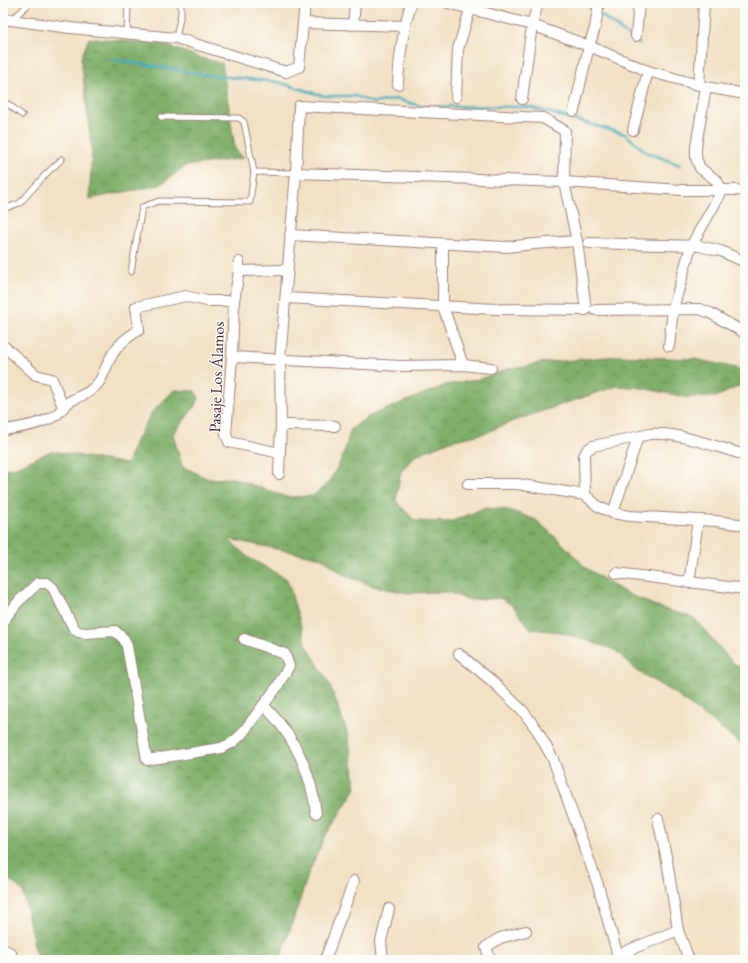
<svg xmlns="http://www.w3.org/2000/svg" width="748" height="963" font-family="'EB Garamond',serif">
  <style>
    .forest { fill: url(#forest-crowns); stroke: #64664a }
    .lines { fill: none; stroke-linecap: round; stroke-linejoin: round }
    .stream { stroke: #3fabbe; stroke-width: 2.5 }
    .lane-casing { stroke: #9e8078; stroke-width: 7 }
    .street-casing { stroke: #9e8078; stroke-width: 12 }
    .lane { stroke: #fff; stroke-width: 5 }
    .street { stroke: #fff; stroke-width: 10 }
    .labels { text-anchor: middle; stroke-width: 3; stroke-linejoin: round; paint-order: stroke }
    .street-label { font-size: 16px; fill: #4a1f2b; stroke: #fdfcf7 }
  </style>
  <defs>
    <pattern id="forest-crowns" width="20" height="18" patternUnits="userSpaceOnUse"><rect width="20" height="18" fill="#7eae68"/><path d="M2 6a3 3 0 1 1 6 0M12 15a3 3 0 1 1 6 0" fill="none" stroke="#698d56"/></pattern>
  </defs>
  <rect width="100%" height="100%" fill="#fdfcf7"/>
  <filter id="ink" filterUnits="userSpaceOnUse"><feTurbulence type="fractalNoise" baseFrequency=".025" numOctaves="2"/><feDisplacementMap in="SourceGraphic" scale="8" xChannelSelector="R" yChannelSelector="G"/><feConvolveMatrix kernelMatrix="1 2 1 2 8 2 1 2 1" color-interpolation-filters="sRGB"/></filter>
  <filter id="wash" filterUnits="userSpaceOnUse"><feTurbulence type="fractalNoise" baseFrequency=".012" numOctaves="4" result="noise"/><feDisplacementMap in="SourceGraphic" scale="16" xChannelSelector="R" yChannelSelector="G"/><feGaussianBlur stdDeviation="0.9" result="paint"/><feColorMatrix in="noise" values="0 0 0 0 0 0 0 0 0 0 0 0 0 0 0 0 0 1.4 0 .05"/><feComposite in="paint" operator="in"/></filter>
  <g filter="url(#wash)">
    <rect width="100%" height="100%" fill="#f2e1c4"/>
    <g class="forest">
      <polygon points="89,38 162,44 201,58 222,63 235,149 244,158 185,166 160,185 89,199 92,152 81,58"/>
      <polygon points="618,356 695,359 745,370 745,383 716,397 685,397 642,388 617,386 513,421 486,433 450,441 416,455 401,471 396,501 415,521 451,522 484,508 509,510 536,520 561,542 586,568 624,592 658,607 694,618 733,663 745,669 745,747 674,693 634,669 615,650 561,632 531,629 512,605 500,598 470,600 447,592 407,593 373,586 344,575 322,558 228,539 249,558 287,579 307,646 329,683 348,734 356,788 324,838 309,872 280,960 37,960 23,891 3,875 3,469 14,468 51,451 127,464 135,443 152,412 174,390 195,391 199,398 193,409 173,434 182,466 208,479 233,478 286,497 313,496 330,481 343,456 351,429 369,416 446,385 480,379 508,369 525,367 539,363"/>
    </g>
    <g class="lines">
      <g class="stream">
        <polyline points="584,3 595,11"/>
        <polyline points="601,15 639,44"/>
        <polyline points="111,59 208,75 278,82 324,96 355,96 374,103 397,99 420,106 529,107 625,134 646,152 680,165"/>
      </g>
    </g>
  </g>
  <g filter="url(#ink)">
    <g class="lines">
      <g class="lane-casing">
        <g id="lane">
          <polyline points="10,19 18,14 30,3"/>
          <polyline points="127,34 128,3"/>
          <polyline points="176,38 181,13 181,3"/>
          <polyline points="3,102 8,104 22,115"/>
          <polyline points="161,117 239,118 244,122 254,172"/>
          <polyline points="3,209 20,203 47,173 62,159"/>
          <polyline points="131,272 142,207 159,201 250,202 254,172 296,173"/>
        </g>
      </g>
      <g class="street-casing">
        <g id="street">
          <polyline points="448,3 532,25 589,46 648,71 706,87 745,94"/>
          <polyline points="3,19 70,28 176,38 286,72 299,67 305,3"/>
          <polyline points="303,23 404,26"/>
          <polyline points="353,25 355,3"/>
          <polyline points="636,36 639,3"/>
          <path d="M398,84C399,56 403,30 411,3"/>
          <polyline points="699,85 704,3"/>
          <polyline points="456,97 458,49 472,3"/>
          <polyline points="522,99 532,25 538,3"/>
          <polyline points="574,111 589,46 595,28 599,3"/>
          <polyline points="633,130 648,71"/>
          <polyline points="296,173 564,182 681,190 735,190 745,191"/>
          <polyline points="290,235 506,247 534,244 577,241"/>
          <polyline points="589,243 699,246 721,251 745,262"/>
          <polyline points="443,244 443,306 463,365"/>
          <polyline points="239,262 239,271 234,301 232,357 226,435 229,442 280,453"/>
          <polyline points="239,271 287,270"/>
          <polyline points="595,310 700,309 710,313 745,333"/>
          <polyline points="669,346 673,309 691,246 722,191 717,181 700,168 696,158 696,146 706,87"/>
          <polyline points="3,348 5,347 36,375 52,379 63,407"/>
          <polyline points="232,357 401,366 463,365 491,368"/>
          <polyline points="281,425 335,426"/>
          <path d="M3,430C19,428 43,424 56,415C61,411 64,406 69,402C80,395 90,394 99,382C103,376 105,369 108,363C114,348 125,338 139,330L136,307L185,296L207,301H234"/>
          <polyline points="279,474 281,425 280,360 296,173 299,106 543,118 565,131 564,182 577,241 586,310 497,309 286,298"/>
          <polyline points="468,484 517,484 585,495 599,507 613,513 630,516 716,521 745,525"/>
          <path d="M585,495L584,456L587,450L593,446L650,434C680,432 716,447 745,455"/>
          <polyline points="613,513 638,437"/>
          <polyline points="616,573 745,589"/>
          <polyline points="689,583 698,520"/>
          <polyline points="3,621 19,601 38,583 47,583 53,588 73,627 78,632 86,633 115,631 124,639 127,646 147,760 221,748 232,743 241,735 277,687 289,666 285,654 244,639"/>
          <polyline points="459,654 492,681 523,711 537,730 553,759 598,885 619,960"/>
          <path d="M263,705C294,735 311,770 316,813"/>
          <polyline points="658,819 667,861 678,930 689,960"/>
          <polyline points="3,949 11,953 8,960"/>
          <polyline points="617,955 678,930"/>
          <polyline points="325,960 354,881"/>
          <polyline points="383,960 381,941 389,909"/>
          <polyline points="490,960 486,947 500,938 526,931"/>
        </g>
      </g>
      <use href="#lane" class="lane"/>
      <use href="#street" class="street"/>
    </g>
  </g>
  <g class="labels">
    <g class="street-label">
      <text transform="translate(216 377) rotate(-88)" y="6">Pasaje Los Álamos</text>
    </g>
  </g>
  <rect width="748" height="963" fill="none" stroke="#fdfcf7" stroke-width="16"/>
</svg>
